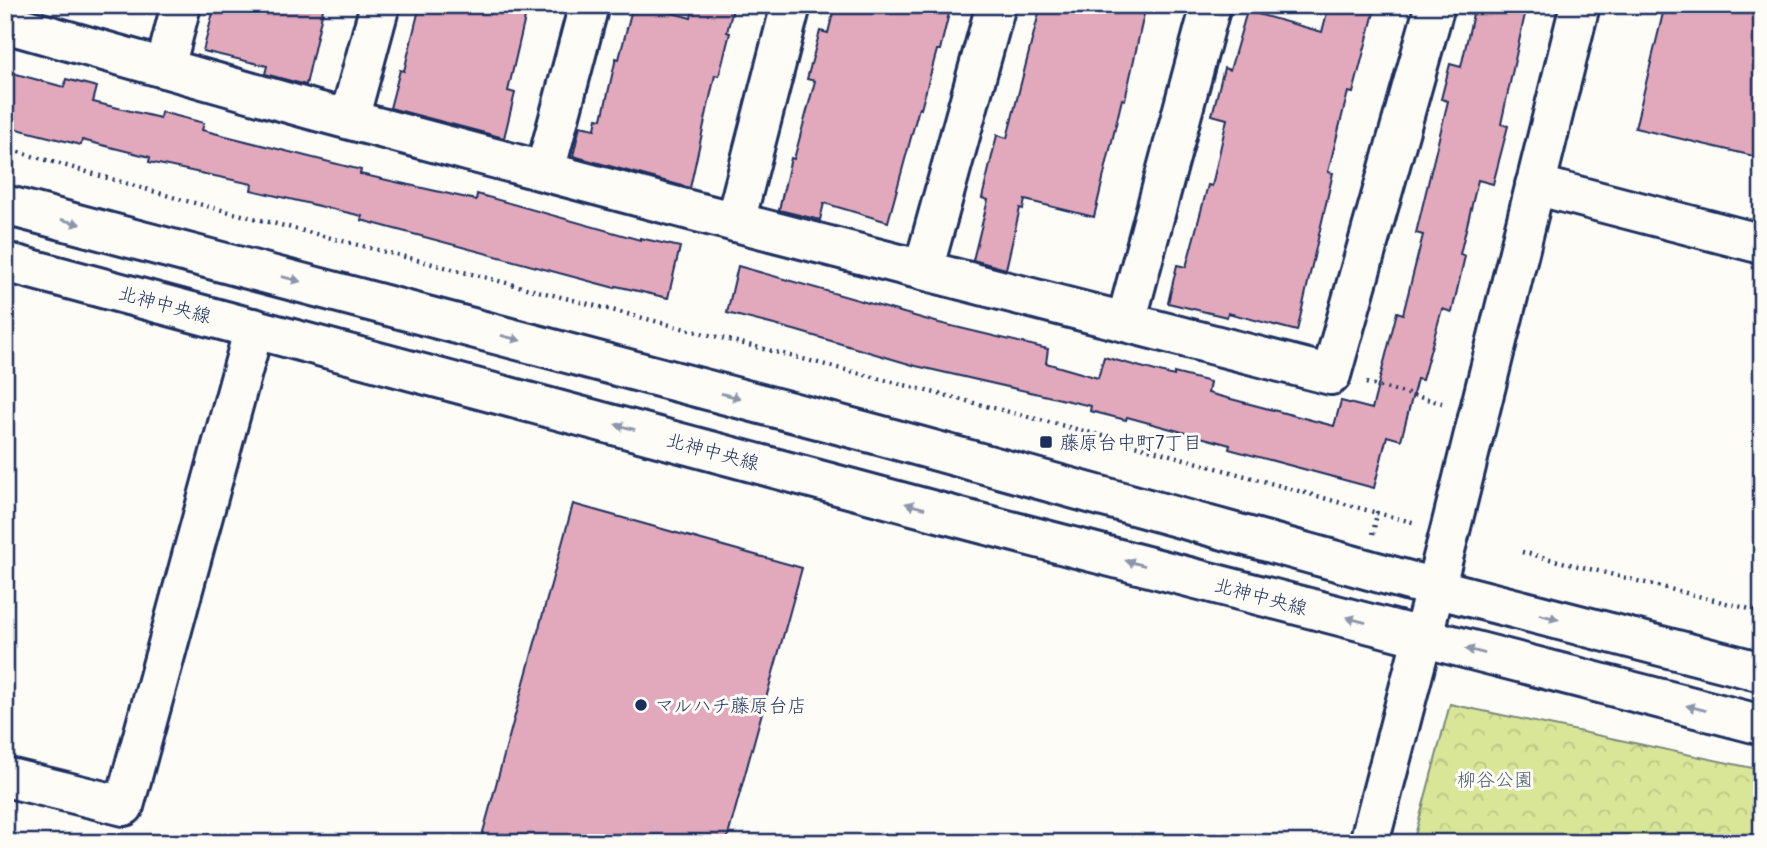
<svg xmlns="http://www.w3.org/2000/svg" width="1767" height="848" font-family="Delius,'Klee One',sans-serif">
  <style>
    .park { fill: url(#park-crowns); stroke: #7a8a7a; stroke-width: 2 }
    .building { fill: #e1a9bb; stroke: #1b2f5e; stroke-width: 2 }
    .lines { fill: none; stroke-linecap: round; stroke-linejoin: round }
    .minor-casing { stroke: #1b2f5e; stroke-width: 44 }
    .path { stroke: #1b2f5e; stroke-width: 4.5; stroke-dasharray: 2 5; stroke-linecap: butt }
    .minor { stroke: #fdfcf7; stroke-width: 38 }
    .oneway { fill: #8c96aa }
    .poi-dot { fill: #1b2f5e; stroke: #fdfcf7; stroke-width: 2.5 }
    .labels { text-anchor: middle; stroke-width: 6; stroke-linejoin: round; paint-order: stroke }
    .street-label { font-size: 19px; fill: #1b2f5e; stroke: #fdfcf7 }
    .poi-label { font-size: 19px; fill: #1b2f5e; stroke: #fdfcf7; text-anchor: start }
    .park-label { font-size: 19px; fill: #4a5c6c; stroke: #fdfcf7 }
  </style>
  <defs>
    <pattern id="park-crowns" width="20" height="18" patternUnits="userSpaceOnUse" patternTransform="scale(1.75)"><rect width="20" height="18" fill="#d9e597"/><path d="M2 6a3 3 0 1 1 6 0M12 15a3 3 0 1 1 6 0" fill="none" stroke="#bac585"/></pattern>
  </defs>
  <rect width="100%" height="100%" fill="#fdfcf7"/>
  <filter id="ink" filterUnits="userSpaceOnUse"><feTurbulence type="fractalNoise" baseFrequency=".0143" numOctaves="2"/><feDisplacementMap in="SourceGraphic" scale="14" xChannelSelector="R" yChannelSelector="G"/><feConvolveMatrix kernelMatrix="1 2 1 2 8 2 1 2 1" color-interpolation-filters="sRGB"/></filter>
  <g filter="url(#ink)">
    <polygon class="park" points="1450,704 1762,770 1762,843 1413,843"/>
    <g class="building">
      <polygon points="215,5 324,5 306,85 265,74 267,66 203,51"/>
      <polygon points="420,5 528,5 508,91 515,93 504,138 390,108 400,70 404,71"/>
      <polygon points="633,5 642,5 691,18 694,5 734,5 727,32 730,33 719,76 715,75 690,188 573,156 580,126 595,129 597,118 602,119 616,58 619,59"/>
      <polygon points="835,5 951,5 940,50 937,50 921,109 919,108 888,222 824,203 820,220 779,210 791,158 794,159 815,81 807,79 820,31 828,33"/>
      <polygon points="1041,5 1146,5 1125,100 1122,99 1094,217 1025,200 1023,209 1020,208 1006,269 973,260 988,200 982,198 997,135 1007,138"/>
      <polygon points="1329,5 1376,5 1353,93 1348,92 1328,172 1333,173 1297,331 1228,313 1227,317 1168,303 1177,265 1186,267 1208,185 1212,186 1227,119 1212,115 1224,68 1230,70 1247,11 1322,32"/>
      <polygon points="1475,5 1527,5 1501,124 1508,126 1493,184 1478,180 1460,254 1465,256 1452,312 1442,309 1422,380 1417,379 1401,440 1387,436 1374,488 1229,449 1230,445 1127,417 1126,420 1090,411 1091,406 916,366 794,330 727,313 738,266 939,323 1048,349 1046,363 1098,378 1104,357 1174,376 1174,373 1210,382 1208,393 1334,426 1341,401 1372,409 1397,312 1403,314 1423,235 1416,233 1448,101 1441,99 1450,64 1461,67"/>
      <polygon points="1665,5 1762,5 1762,158 1635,128"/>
      <polygon points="5,71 64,87 66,79 97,87 93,102 160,118 161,112 204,123 202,130 361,170 360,174 476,200 477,194 640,240 640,238 680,247 668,298 616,286 615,288 361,220 362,216 251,190 252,184 149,162 150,157 82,140 81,145 5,126"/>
      <polygon points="573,504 802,568 726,843 480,843"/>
    </g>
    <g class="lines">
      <g class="minor-casing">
        <g id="minor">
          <polyline points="5,23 313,110 693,211 1331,375 1435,5"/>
          <polyline points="165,68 181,5"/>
          <polyline points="349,119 380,5"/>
          <polyline points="545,171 589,5"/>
          <polyline points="1535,185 1762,244"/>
          <polyline points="5,205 875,434 1435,588 1762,672"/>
          <polyline points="735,222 791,5"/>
          <polyline points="5,262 972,521 1762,725"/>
          <polyline points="923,270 996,5"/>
          <polyline points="1126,322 1211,5"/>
          <polyline points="5,777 124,806 254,328"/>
          <polyline points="1369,843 1450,531 1580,5"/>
        </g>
      </g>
      <g class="path">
        <polyline points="5,148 183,200 1099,435 1377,513"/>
        <polyline points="1366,383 1442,403"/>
        <polyline points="1373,534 1377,513 1416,523"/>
        <polyline points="1522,552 1762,612"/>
      </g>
      <use href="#minor" class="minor"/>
    </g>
    <defs><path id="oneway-solid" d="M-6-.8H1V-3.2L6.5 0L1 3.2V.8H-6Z" transform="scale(1.75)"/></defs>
    <g class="oneway">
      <use href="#oneway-solid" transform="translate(71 222) rotate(15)"/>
      <use href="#oneway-solid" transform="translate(291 279) rotate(15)"/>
      <use href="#oneway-solid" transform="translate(511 338) rotate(15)"/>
      <use href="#oneway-solid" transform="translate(731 396) rotate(15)"/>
      <use href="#oneway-solid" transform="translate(625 427) rotate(-165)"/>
      <use href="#oneway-solid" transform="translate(915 506) rotate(-165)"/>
      <use href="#oneway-solid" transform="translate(1135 563) rotate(-165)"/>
      <use href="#oneway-solid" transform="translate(1549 617) rotate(15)"/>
      <use href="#oneway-solid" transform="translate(1356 620) rotate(-165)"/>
      <use href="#oneway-solid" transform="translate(1475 651) rotate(-166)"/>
      <use href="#oneway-solid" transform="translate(1696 708) rotate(-166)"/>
    </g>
  </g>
  <g class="poi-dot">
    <rect x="1039" y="435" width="14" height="14" rx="3.5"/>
    <circle cx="641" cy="705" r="7"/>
  </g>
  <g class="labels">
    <g class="street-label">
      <text transform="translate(165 304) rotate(15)" y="7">北神中央線</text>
      <text transform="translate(713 451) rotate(15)" y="7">北神中央線</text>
      <text transform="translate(1261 596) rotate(15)" y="7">北神中央線</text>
    </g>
    <g class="poi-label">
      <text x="1060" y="449">藤原台中町7丁目</text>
      <text x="655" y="712">マルハチ藤原台店</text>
    </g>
    <g class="park-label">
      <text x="1495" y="786">柳谷公園</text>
    </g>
  </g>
  <rect width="1767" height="848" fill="none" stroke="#fdfcf7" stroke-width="28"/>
  <rect x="14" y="14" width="1739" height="820" fill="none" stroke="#1b2f5e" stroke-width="2.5" filter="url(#ink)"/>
</svg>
